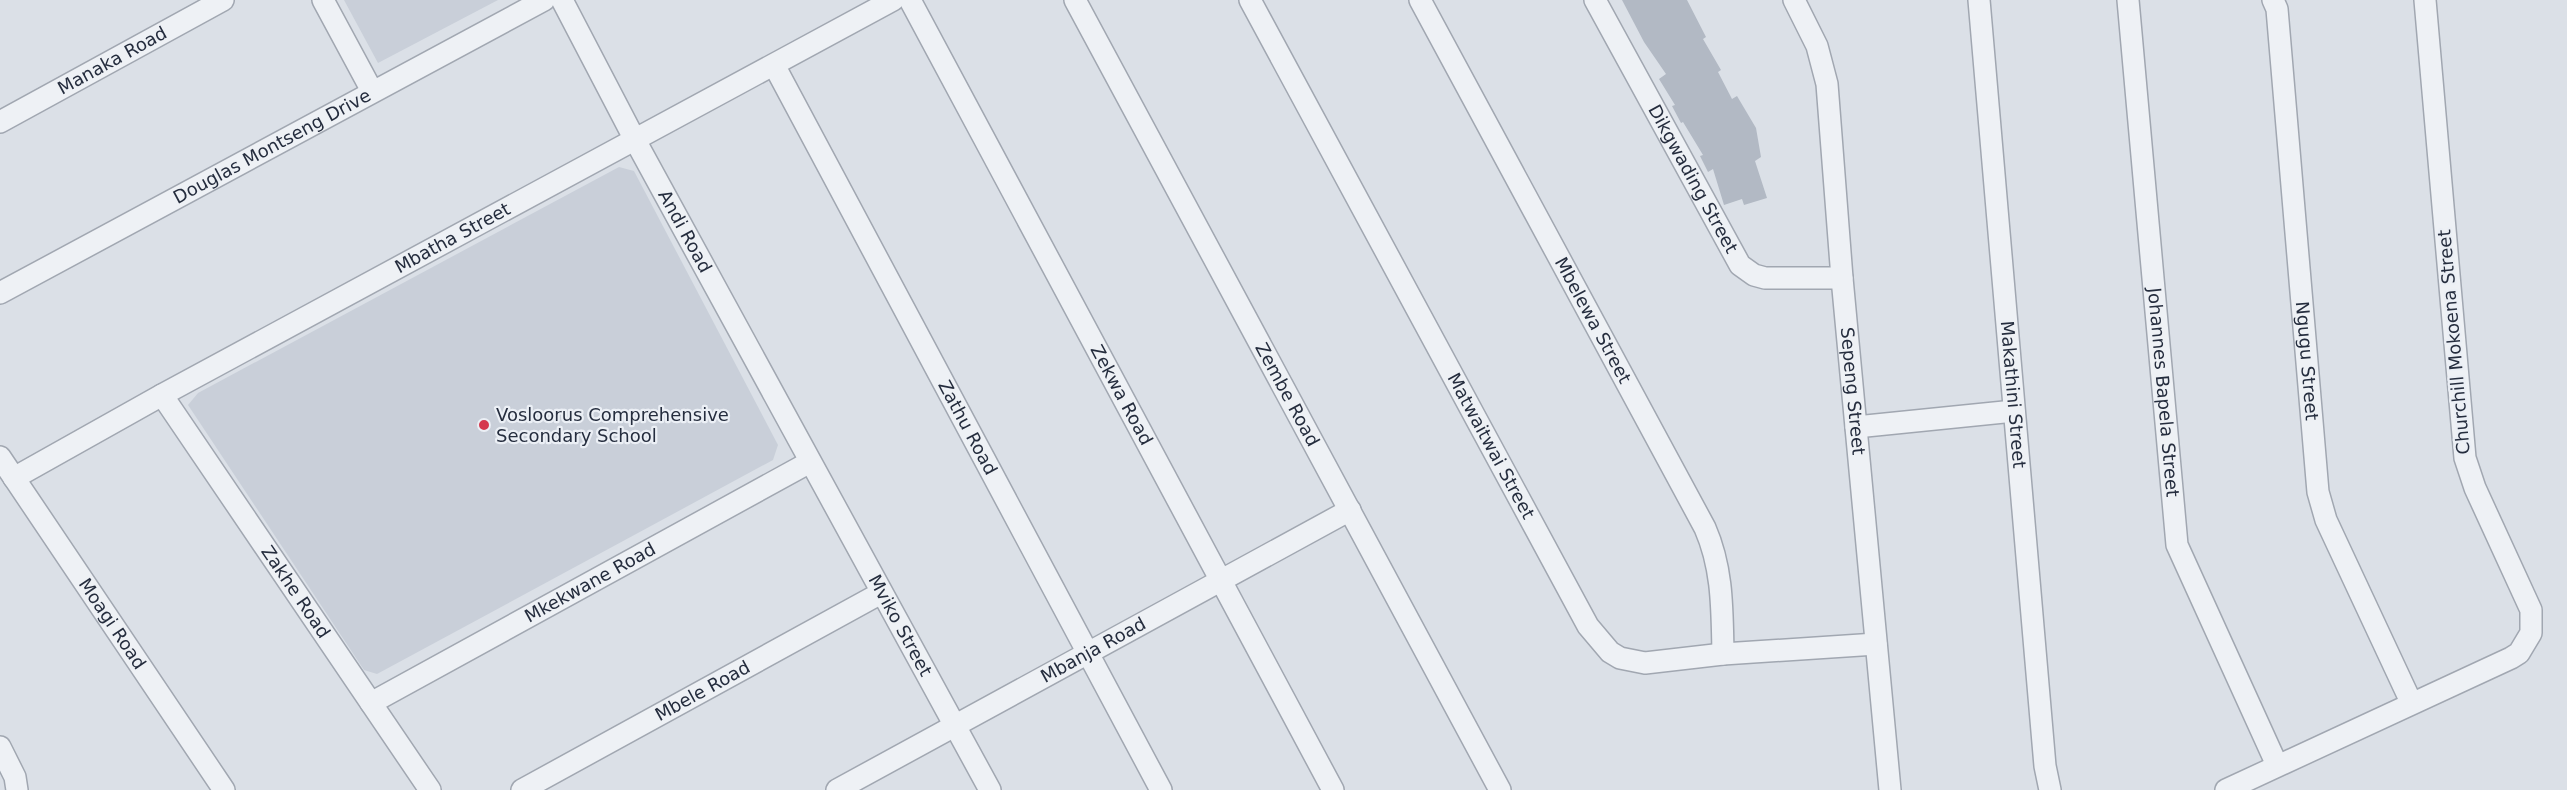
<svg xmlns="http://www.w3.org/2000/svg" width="2567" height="790" font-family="'DejaVu Sans',sans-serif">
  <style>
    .built { fill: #c9cfd9 }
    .building { fill: #b2b9c4 }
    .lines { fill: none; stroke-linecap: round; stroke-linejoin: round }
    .minor-casing { stroke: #a1a7b1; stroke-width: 24 }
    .minor { stroke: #eef1f5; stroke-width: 21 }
    .poi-dot { fill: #d5374d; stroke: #ebeff5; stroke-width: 2 }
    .labels { text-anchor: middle; stroke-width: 4.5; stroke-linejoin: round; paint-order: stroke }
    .street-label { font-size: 18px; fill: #252d3e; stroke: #ebeff5 }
    .poi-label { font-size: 18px; fill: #252d3e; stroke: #ebeff5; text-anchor: start }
  </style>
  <rect width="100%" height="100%" fill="#dbe0e7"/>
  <g class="built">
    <polygon points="344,0 498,0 378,63"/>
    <polygon points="619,167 634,171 778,445 773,460 377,674 364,670 188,405 198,393"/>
  </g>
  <polygon class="building" points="1622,0 1687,0 1706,37 1703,39 1721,70 1718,72 1732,99 1737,96 1756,128 1761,157 1755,161 1767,198 1744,205 1742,199 1724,205 1713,169 1708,172 1700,156 1703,155 1683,122 1681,123 1672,106 1675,105 1659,79 1666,74 1644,42"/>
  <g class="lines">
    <g class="minor-casing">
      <g id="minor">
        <polyline points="323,0 372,91"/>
        <path id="s1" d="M562,0L635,140L990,790"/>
        <path id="s2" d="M910,0L1333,790"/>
        <path id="s3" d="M1075,0L1500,790"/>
        <path id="s4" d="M1250,0L1588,626L1610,652L1620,658L1645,663L1723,654L1876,644"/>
        <path id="s5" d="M1420,0L1705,528C1723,569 1722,610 1723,654"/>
        <path id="s6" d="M1595,0L1740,265L1754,275L1765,278H1842"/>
        <path id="s7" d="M1794,0L1817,46L1827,84L1842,278L1890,790"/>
        <path id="s8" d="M1979,0L2045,766L2050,790"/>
        <path id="s9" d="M2128,0L2177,545L2277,765"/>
        <path id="s10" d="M2273,0L2277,9L2318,492L2326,520L2411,702"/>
        <path id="s11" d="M774,65L1161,790"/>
        <path id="s12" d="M0,122L223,0"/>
        <path id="s13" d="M0,293L544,0"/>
        <path id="s14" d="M162,395L430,790"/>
        <polyline points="1856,427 2014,411"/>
        <path id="s15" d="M0,457L224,790"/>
        <path id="s16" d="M14,478L162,395L893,0"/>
        <path id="s17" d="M371,703L810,462"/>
        <polyline points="0,747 15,777 17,790"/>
        <path id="s18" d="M522,790L881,593"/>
        <path id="s19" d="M837,790L1350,510"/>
        <polyline points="2226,790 2511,658 2519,653 2531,633 2531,610 2475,488 2465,458 2425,0"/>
      </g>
    </g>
    <use href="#minor" class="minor"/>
  </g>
  <circle class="poi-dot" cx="484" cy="425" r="6"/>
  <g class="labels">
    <g class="street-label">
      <text dy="6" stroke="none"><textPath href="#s12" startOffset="128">Manaka Road</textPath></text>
      <text dy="6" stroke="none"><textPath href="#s13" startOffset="309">Douglas Montseng Drive</textPath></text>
      <text dy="6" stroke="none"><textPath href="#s6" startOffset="204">Dikgwading Street</textPath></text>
      <text dy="6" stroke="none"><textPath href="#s1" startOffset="262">Andi Road</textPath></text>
      <text dy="6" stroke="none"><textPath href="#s16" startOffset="500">Mbatha Street</textPath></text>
      <text dy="6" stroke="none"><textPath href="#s5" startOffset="364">Mbelewa Street</textPath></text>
      <text transform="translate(2454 342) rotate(-95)" y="6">Churchill Mokoena Street</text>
      <text dy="6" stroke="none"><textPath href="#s10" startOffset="363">Ngugu Street</textPath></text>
      <text dy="6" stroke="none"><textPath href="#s7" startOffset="399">Sepeng Street</textPath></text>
      <text dy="6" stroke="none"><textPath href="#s9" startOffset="394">Johannes Bapela Street</textPath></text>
      <text dy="6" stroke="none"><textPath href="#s2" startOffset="448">Zekwa Road</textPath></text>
      <text dy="6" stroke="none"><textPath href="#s3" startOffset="448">Zembe Road</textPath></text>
      <text dy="6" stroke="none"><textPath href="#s8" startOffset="396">Makathini Street</textPath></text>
      <text dy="6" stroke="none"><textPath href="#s11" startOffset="411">Zathu Road</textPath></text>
      <text dy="6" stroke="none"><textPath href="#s4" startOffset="507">Matwaitwai Street</textPath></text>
      <text dy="6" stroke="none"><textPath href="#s17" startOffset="250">Mkekwane Road</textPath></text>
      <text dy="6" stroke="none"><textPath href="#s14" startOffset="238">Zakhe Road</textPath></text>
      <text dy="6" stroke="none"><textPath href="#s15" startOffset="201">Moagi Road</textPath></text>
      <text dy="6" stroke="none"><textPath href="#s1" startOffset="711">Mviko Street</textPath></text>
      <text dy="6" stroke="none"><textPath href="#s19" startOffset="292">Mbanja Road</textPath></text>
      <text dy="6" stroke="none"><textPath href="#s18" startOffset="206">Mbele Road</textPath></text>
    </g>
    <g class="poi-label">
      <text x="496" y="421">Vosloorus Comprehensive<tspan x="496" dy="21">Secondary School</tspan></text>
    </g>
  </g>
</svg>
